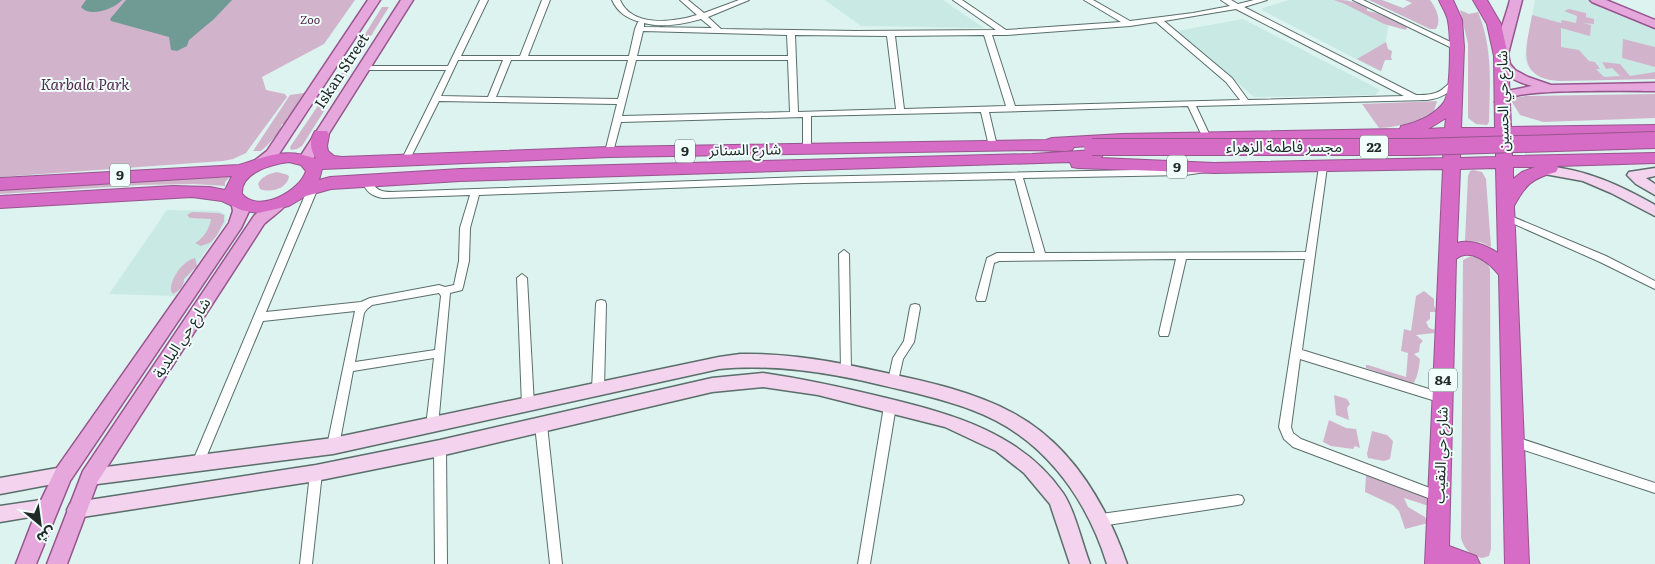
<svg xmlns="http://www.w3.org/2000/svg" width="1655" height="564" font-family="Literata,'Noto Sans Arabic',serif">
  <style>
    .built { fill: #c9eae4 }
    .green { fill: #d1b4cb }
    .water { fill: #709b94 }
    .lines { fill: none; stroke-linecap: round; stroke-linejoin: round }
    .street-casing { stroke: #5a6e6a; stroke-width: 2 }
    .secondary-casing { stroke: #5a6e6a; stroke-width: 3 }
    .primary-casing { stroke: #97558e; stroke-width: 3 }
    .highway-casing { stroke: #97558e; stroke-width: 2 }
    .street { fill: #fff; fill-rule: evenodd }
    .secondary { fill: #f3d3ee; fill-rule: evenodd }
    .primary { fill: #e6a7dc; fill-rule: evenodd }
    .highway { fill: #d66cc5; fill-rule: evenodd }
    .highway-bridge-casing { stroke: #97558e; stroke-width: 18; stroke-linecap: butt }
    .highway-bridge { stroke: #d66cc5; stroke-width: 16 }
    .labels { text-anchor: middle; stroke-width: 4; stroke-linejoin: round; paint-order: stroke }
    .far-park-label { font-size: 12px; font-style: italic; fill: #542b4d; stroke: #f1fefc }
    .shield { fill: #f1fefc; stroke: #606a68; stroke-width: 1 }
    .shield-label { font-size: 14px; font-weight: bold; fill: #222a29 }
    .street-label { font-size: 15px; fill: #222a29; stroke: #f1fefc }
    .park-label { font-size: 15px; font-style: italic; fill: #542b4d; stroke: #f1fefc }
  </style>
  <rect width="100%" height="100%" fill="#dcf3ef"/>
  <g class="built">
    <polygon points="825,0 943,0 984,28 861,26"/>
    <polygon points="1289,0 1347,0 1389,21 1381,72 1262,10 1263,8"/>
    <polygon points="1535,0 1587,0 1655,28 1655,79 1559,81 1547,79 1536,74 1527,65 1525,56"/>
    <polygon points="1243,19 1380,90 1375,95 1254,97 1177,31"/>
    <polygon points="167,210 219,211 226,215 226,222 175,296 109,294"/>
  </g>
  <g class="green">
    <polygon points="0,0 355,0 324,44 262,77 266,90 285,94 287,97 246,153 233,159 223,161 0,177"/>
    <path d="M1334,0C1346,0 1356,1 1367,8V11L1377,13L1404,25L1407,27L1406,30L1384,24L1345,4Z"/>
    <path d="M1369,0H1382L1403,8L1412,3L1405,0H1430C1436,8 1442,20 1436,29H1430Z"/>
    <polygon points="382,7 389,7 369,39 362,39"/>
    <path d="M1569,9L1586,13V17L1594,19V24L1583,23L1591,25L1590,36L1561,28V47L1579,50L1589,61L1595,62L1600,69H1596L1604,77L1620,76L1612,68L1606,69L1602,62L1620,64L1630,76L1655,72V79L1559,81C1514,78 1527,46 1532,15L1561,23L1562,20L1576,23L1577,16L1564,11Z"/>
    <path d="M1460,10L1469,14L1478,12C1493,48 1490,84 1489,122L1487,125L1476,124L1468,118V44Z"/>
    <polygon points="1623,39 1655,47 1655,67 1622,58"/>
    <polygon points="361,41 368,41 350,70 342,70"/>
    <polygon points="1386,42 1388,49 1392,51 1391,57 1392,60 1385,60 1381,71 1357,59"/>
    <polygon points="340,73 348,73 302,146 297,149 291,150 290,147"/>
    <path d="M304,93L306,96L299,100L301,103L295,107L296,108L292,116L287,117L288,121L286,124H282L280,129H283C274,136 270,144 261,151H253L290,95Z"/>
    <polygon points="1655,94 1655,118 1543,122 1520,115 1512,102 1513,98 1526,96"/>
    <path d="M1437,101L1434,111C1418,122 1399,127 1379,128L1362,104Z"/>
    <polygon points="1473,170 1482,172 1486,179 1491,247 1480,242 1465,241 1468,176 1470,171"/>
    <path d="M277,172L288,175L289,177C286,189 271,193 260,189L258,184C262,176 269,174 277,172Z"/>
    <polygon points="230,177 225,182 225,186 193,184 140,185 0,194 0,190 131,181"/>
    <path d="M192,212L219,213L224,215V222C220,228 218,236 213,240C210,244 205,244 201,246L195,243C203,239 210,228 211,219L190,218L187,215Z"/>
    <path d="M1469,257C1478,256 1486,260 1490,269L1491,549L1489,556L1482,558C1472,557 1464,549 1461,538L1463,263V260Z"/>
    <path d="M195,258L197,266L184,279C184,287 180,290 173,294L171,291C170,278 183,261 195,258Z"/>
    <path d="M1424,291L1434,299V306L1437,312H1430V319L1426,322L1429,328L1435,330L1434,333L1416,335L1423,341L1420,344L1419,352L1414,354L1420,359C1419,367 1418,377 1413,384L1366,368V365H1368L1406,377L1408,353L1401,351L1404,329L1411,331L1416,296Z"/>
    <polygon points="1334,395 1347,399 1350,404 1347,408 1349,420 1336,415"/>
    <polygon points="1329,420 1346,428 1356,429 1360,448 1355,446 1353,449 1331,446 1323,442"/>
    <polygon points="1372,431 1387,435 1393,441 1390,459 1384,461 1368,458 1367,454"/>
    <polygon points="1371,474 1434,499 1435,508 1404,498 1408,507 1425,517 1428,523 1405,529 1399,511 1393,505 1365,492 1366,476"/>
  </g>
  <g class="water">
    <path d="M86,0H122C114,9 90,18 81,7Z"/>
    <polygon points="126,0 232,0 214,19 189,40 187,46 177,51 171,50 169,37 111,21 110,19"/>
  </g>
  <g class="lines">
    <g class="street-casing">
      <g id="street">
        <path d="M480,0H488L461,56H520L542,0H550L528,56H629L635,29L638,22H640C627,18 618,13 612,0H620C632,28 674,22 697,15L680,0H688L704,13L739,0H749L708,17L721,29L856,31L996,30L953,0H962L1006,30L1121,22L1084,0H1093L1130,21L1193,13L1230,6L1221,0H1231L1238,4L1254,0H1267L1244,7L1416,95C1427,95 1437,95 1445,87C1449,84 1451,81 1455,79L1459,81C1450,93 1442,98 1427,100L1196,106L1211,138L1207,141L1203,138L1188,106L989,112L997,146L993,149L989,146L981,112L811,116V149L807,152L803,149V117L621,122L613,152L609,155L605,152L617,104L439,101L409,161H403L402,159L446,70H365L361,68L365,66H448ZM1236,9L1404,96L1248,100L1232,78L1164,21ZM701,19L712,28L644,27V23C663,28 683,24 701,19ZM1156,22L1226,82L1240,100L1015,106L992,35H1006L1130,26ZM643,31L787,35L788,56H637ZM795,35L887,36L896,109L798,112ZM984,35L1006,106L904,109L895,36ZM458,60H503L488,97L441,96ZM511,60H628L618,99L496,97ZM636,60H788L790,112L622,116Z"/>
        <polygon points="1353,0 1363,0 1461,47 1460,49 1454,49"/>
        <path d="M1323,164L1327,167L1302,350L1442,393L1446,395L1448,398L1446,401L1442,403L1300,359L1291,427L1293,433L1301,439L1443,493L1445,497L1443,501L1439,502L1293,447L1284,439L1279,427L1305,259H1186L1169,333L1168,336H1160L1159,333L1176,259L999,261L994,263L986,298L985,301H977L976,298L987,258L997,253H1035L1015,179L803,183L479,195L470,228L469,261L463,287L462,290L450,293L438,426L436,429L432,431L428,429L426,426L434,358L353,371L339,446L337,450L333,451L329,450L327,446L355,311L263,321L202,467L198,468L194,467L192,463L308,188L313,185L318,188L266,312L361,302L370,298L439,285L445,287L454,285L459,261L460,228L470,195L383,198C372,196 366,192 362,181L367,178L370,179C376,190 380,192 392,192L803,177L1185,169L1203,167L1207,170L1206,172L1185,175L1023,178L1045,253L1306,252L1319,167ZM439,293L441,296L435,350L355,362L364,313L367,309L372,305Z"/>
        <polygon points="1506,214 1606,256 1655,281 1655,289 1600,262 1503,219 1501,217 1503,215"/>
        <polygon points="844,250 849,254 851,371 850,374 846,375 842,374 841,371 839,254"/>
        <polygon points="522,274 527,278 534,405 532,408 528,410 524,408 522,405 517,278"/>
        <polygon points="601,300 605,301 606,304 604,389 602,392 598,394 594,392 592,389 596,304 597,301"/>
        <polygon points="915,304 919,305 920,308 914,342 903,359 898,381 897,384 893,385 889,384 888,381 893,358 904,341 910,308 911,305"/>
        <polygon points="890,401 894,403 896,406 870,564 858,564 884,406 886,403"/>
        <polygon points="541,420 545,422 547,425 562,564 550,564 535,425 537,422"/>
        <polygon points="1513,436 1655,483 1655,493 1509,445 1507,441 1509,437"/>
        <polygon points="440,443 444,444 446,448 447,564 435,564 434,448 436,444"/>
        <polygon points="316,468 320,469 322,473 312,564 300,564 310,473 312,469"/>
        <polygon points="1238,495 1242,496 1244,500 1242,504 1238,505 1101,526 1097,524 1095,520 1097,516 1101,514"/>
      </g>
    </g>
    <g class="secondary-casing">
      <g id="secondary">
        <path d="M1544,166C1585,169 1620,185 1655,205V216L1611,193L1583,181L1539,173L1537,170L1539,167Z"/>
        <polygon points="1655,168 1655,176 1646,178 1655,184 1655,195 1636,184 1627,175 1629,172"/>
        <path d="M740,354C790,353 838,362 886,373C929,382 974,392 1013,413C1071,444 1106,504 1127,564H1107C1086,496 1041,435 972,410C943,399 911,392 881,385C827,372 774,364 719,369L333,454L90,485L84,483L81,477L84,471L90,469L333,438L719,357Z"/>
        <path d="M763,373C805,379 845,388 886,398C952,414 1022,433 1063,493C1075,511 1082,543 1090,564H1070L1050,504L1024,473L996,451L945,427L818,395L763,387L712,392L440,456L316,481L76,518L70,516L67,510L70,504L76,502L316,465L440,440L712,378Z"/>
        <polygon points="63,467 69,469 72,475 69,481 0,494 0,478"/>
        <polygon points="48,499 54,501 57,507 54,513 0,522 0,506"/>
      </g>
    </g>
    <g class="primary-casing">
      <g id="primary">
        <polygon points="368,0 380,0 277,157 261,168 251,168 249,165 267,151"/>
        <polygon points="401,0 413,0 314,157 312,164 302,164 300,157"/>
        <path d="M1510,0H1522L1508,54L1510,64L1515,70L1528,77L1551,85L1655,83V91C1634,91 1522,89 1511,98C1509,100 1508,103 1507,105H1497L1495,102L1502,92L1532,86C1476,71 1500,40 1510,0Z"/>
        <polygon points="1590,0 1606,0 1655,20 1655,28 1592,2"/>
        <polygon points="238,196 243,197 249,211 241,228 70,481 36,564 16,564 38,507 56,469 229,223 233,211 231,201 233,197"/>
        <path d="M280,198L285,199L287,203C282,211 271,217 264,224L98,481L67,564H47L83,471L254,216L265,205Z"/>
      </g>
    </g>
    <g class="highway-casing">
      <path id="highway" d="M1439,0H1453L1462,20L1464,47L1461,128H1495L1494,56L1487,24L1473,0H1487L1501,24L1508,56L1511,127L1655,125V135L1512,137V156L1655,153V163L1557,166L1558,168L1556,172C1531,179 1526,184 1514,206L1529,564H1505L1499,275C1490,263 1470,247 1456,259L1449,546L1476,556L1480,564H1425L1443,169L1214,173L1078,168L1072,167L1070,162L460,181L331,189L306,196L289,206L258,213L241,210L222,201L192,197L0,208V196L173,186L210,187L225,190L232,176L0,190V178L239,165C268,156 286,147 316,159C310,149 309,141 315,131H327L329,135L327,146L328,151L334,156L342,157L609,147L1046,140L1052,138L1122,134L1400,129L1401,126C1418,122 1434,116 1444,102C1451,92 1451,35 1448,21C1447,14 1442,7 1439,0ZM1446,118L1445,128L1428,129ZM1461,138H1496V157L1460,158ZM1445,139L1443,158L1214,163L1101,158L1103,155L1101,151L1095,150L1032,154L460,169L330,177L319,180L322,169L609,157L1028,150L1066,151L1072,150L1074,147L1122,144ZM289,162L301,165L306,171C300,191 259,214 242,194C240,172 273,164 289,162ZM1513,167H1535L1522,172L1513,179ZM1496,168L1498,253C1486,245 1470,239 1457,243L1460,169Z"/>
    </g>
    <use href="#street" class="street"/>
    <use href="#secondary" class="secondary"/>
    <use href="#primary" class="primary"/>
    <use href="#highway" class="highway"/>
    <g class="highway-bridge-casing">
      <polyline id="highway-bridge" points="1092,147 1419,147 1655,140"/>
    </g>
    <use href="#highway-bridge" class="highway-bridge"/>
  </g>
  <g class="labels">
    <g class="far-park-label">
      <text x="310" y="24">Zoo</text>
    </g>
    <g class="shield">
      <rect x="1360" y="135.5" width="28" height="23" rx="4"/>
      <rect x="675" y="139.5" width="20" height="23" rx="4"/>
      <rect x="1167" y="155.5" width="20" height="23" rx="4"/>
      <rect x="110" y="163.5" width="20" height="23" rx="4"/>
      <rect x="1429" y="368.5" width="28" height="23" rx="4"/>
    </g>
    <g class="shield-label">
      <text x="1374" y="152">22</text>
      <text x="685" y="156">9</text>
      <text x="1177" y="172">9</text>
      <text x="120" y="180">9</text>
      <text x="1443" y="385">84</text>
    </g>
    <g class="street-label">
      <text transform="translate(342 71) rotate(-57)" y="5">Iskan Street</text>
      <text transform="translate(1503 101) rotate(-91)" y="5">شارع حي الحسين</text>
      <text x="1284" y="152">مجسر فاطمة الزهراء</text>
      <text transform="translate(745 150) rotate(-1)" y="5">شارع السناتر</text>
      <text transform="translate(182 338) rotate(-57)" y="5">شارع حي البلدية</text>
      <text transform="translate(1441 455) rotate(-88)" y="5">شارع حي النقيب</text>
    </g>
    <g class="park-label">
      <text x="85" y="90">Karbala Park</text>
    </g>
  </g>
  <g transform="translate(40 524) rotate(151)" stroke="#f1fefc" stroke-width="4" paint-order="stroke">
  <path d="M0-4L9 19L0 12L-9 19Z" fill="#222a29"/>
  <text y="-8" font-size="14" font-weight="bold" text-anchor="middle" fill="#222a29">ش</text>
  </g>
</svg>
